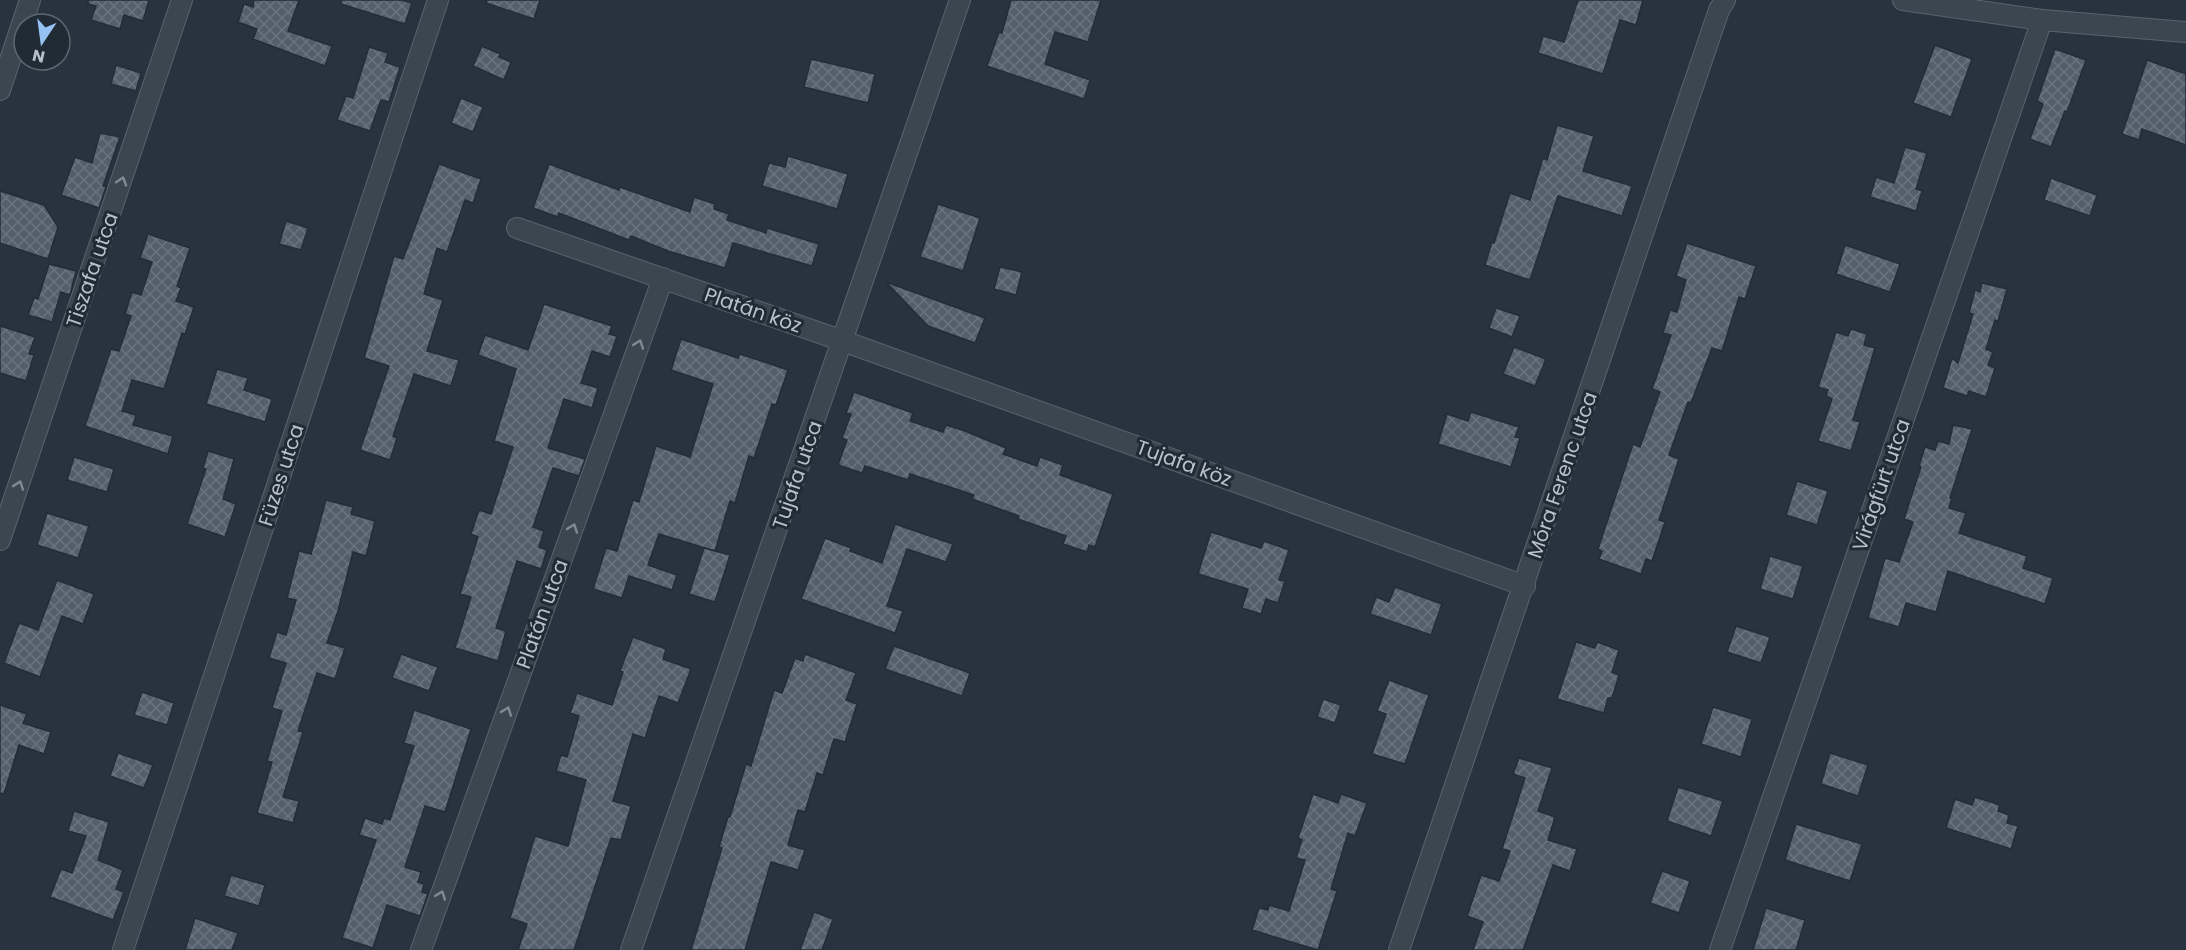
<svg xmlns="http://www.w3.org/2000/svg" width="2186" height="950" font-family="Poppins,sans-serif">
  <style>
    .building { fill: url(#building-cross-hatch); stroke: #222d37; stroke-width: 1.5 }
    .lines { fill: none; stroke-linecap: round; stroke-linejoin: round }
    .minor-casing { stroke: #59646d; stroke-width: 22 }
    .minor { stroke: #3b4650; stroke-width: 20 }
    .oneway { stroke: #808a93 }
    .labels { text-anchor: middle; stroke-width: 6; stroke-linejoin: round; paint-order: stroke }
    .street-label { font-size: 20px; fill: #b8c1ca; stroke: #202b35 }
  </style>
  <defs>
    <pattern id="building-cross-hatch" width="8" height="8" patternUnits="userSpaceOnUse" patternTransform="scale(1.5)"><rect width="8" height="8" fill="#535f6d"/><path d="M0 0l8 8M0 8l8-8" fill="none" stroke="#6a7480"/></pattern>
  </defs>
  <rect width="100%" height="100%" fill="#273440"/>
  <g class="building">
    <polygon points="88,0 149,0 143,21 124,15 120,29 91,20 96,6 88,4"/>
    <polygon points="254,0 299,0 288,31 332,46 325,66 253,39 257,29 238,22 244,4 253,7"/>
    <polygon points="341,0 401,0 412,3 405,24 341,4"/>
    <polygon points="487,0 540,0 534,19 486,3"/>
    <polygon points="1011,0 1101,0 1088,42 1055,32 1045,64 1090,80 1084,99 987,66 999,32 1002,33"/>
    <polygon points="1578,0 1643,0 1636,25 1620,20 1603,74 1538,53 1543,36 1564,42"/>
    <polygon points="1935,45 1972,59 1951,117 1913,103"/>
    <polygon points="482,46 500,54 499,57 511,62 504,80 473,66"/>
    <polygon points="369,47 388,53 385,62 400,67 389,102 381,100 370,131 337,120 346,96 353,98"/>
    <polygon points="2055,49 2086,60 2067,112 2065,111 2051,147 2030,139 2043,104 2037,101"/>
    <polygon points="811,59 875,74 868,103 804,87"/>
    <polygon points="2147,60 2186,74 2186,145 2142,129 2139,140 2122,134"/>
    <polygon points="116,65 141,73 136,91 111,84"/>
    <polygon points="461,98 483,107 473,132 451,123"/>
    <polygon points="1557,125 1594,136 1583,171 1632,186 1622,216 1558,196 1530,280 1485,265 1492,242 1494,243 1510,193 1530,200 1543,158 1547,160"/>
    <polygon points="100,133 120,137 103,186 106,187 99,208 61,195 75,157 92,163"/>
    <polygon points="1905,147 1927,153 1916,189 1922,191 1916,211 1870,197 1876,177 1894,183"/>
    <polygon points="788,156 848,174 837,209 762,186 769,163 785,167"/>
    <polygon points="439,164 481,179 473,203 465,200 447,252 437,248 424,294 443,300 427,351 459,360 451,386 414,374 393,436 397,438 390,460 360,450 389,366 364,358 394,256 403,259"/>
    <polygon points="549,164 619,190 620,187 690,212 694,197 715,204 714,209 729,214 727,220 766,233 767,228 819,244 812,266 733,243 725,268 668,251 631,236 629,240 559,213 558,217 533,208"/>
    <polygon points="2051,178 2097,195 2090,216 2044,200"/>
    <polygon points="0,191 44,205 58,227 48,259 0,243"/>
    <polygon points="938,204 980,218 963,271 920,257"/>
    <polygon points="286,221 308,228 301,250 279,244"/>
    <polygon points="148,234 190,248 177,286 181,288 176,301 194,307 185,334 182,333 164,389 132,380 122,411 136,415 133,425 173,436 168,454 85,426 111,349 119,351 131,316 125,314 132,292 141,295 152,262 140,258"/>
    <polygon points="1687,243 1756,266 1745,299 1739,297 1722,351 1712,348 1691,403 1688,402 1669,455 1679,459 1659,520 1665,522 1652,561 1646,559 1641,574 1599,559 1602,551 1598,549 1633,444 1640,447 1660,392 1652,389 1671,335 1663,333 1670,310 1677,312 1686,280 1676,276"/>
    <polygon points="1845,245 1900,264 1890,292 1836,274"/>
    <polygon points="49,264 76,271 70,295 61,292 52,322 28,315 34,298 38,299"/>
    <polygon points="1000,267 1022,272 1016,295 994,289"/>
    <polygon points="886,282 985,318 975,343 928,326"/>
    <polygon points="1982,283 2007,289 1998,321 1995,320 1986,349 1993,352 1988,365 1995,368 1986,397 1969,391 1967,396 1943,388 1952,358 1958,363 1973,314 1969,313 1975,290 1980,292"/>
    <polygon points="544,304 612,326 609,334 617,336 610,357 592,351 581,383 598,388 592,408 564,399 548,448 585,459 579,476 553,468 533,527 544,531 539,547 547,550 541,569 517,561 496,628 506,631 498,661 455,648 471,597 460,594 478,537 471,534 479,510 491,514 513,447 494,441 516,369 478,355 485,335 528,350"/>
    <polygon points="1496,308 1520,316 1512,337 1489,328"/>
    <polygon points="0,326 35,337 29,354 34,355 26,381 0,373"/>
    <polygon points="1851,329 1867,334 1864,345 1875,348 1853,420 1860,422 1851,451 1818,441 1832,399 1826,396 1828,390 1818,387 1836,332 1848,336"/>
    <polygon points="681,339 738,358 740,354 788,370 776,405 772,404 754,458 749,456 735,503 730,501 715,551 659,534 648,565 677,575 672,590 629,576 622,598 593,589 606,548 617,551 633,500 639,502 656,446 690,457 713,384 671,370"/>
    <polygon points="1514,347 1546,359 1535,386 1503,374"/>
    <polygon points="217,369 248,378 244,390 272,399 265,422 206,404"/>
    <polygon points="854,392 913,413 910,421 943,432 946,425 965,431 1006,448 1003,454 1037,466 1040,457 1063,465 1060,475 1113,494 1095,547 1089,545 1087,552 1063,544 1066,536 1018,519 1019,516 972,499 974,495 910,474 908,480 865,466 862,473 838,465 847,440 842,438 851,414 846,413"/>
    <polygon points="1471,412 1519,427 1515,437 1520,438 1511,467 1438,444 1447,414 1468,421"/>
    <polygon points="1953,425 1972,429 1950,498 1952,498 1949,508 1966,513 1959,533 2027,556 2023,568 2053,578 2045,604 1948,571 1936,612 1906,603 1899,627 1868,618 1885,558 1899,562 1913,522 1904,519 1921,467 1919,466 1925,447 1935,450 1938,441 1949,444"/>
    <polygon points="208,451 234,459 223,499 236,504 225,537 187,524 206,469 203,468"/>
    <polygon points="74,457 114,469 107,492 67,480"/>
    <polygon points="1797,481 1828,491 1817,525 1786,515"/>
    <polygon points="326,500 353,507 351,514 375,521 366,556 353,552 338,611 327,643 345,648 335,679 317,673 298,731 303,732 283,797 299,801 293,823 257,813 272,762 267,761 282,711 272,708 286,663 269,658 277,632 286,635 296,600 287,598 299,551 311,554"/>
    <polygon points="47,513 89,526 78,558 37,545"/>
    <polygon points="895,524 953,544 946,562 907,549 887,606 903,611 895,633 801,599 825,538 851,548 850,551 882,563"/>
    <polygon points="1211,532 1261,548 1264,541 1289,550 1279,580 1285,581 1278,603 1266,599 1261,614 1242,608 1248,589 1198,574"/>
    <polygon points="704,548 730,555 715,602 689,594"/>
    <polygon points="1770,556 1803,566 1793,599 1760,589"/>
    <polygon points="57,580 94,594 83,624 62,616 40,677 4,663 19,623 38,630"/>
    <polygon points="1395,587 1442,604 1431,635 1370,614 1376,597 1389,602"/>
    <polygon points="1736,626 1770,637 1761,663 1727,652"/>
    <polygon points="633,637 666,649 663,659 691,669 678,703 659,696 645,738 633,734 613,801 631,806 621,840 611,838 574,950 518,950 527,924 510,918 535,836 568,846 586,780 556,771 561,755 567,757 579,716 570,713 577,693 612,705 623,672 620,671"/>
    <polygon points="1576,642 1595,648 1597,642 1619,650 1612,672 1619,675 1612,698 1608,698 1604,713 1557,699"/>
    <polygon points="894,646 970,673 962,696 885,669"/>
    <polygon points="401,654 438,667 429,691 392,678"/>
    <polygon points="805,654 856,673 846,700 857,704 845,742 834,739 823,775 817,773 805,812 798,810 788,845 805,850 798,870 771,862 745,950 691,950 722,848 719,847 728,817 730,817 746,764 751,766 774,690 782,693 795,658 803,661"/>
    <polygon points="1389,680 1429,695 1405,764 1372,754 1386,714 1377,711"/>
    <polygon points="142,692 174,703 167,725 134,715"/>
    <polygon points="1323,699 1341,705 1335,723 1317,717"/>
    <polygon points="0,705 27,714 23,723 51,732 44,754 19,745 4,794 0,793"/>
    <polygon points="1713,707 1752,719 1741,757 1701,744"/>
    <polygon points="414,710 471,729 445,812 425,806 405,867 421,872 418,882 424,884 422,892 428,894 420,916 387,905 373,948 342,938 376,840 359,835 365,818 382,824 384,818 390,820 414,746 404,743"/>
    <polygon points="118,753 153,765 144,788 110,776"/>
    <polygon points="1830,753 1868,765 1858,796 1821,784"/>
    <polygon points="1519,758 1552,768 1538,811 1555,817 1548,840 1577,849 1570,871 1553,865 1523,950 1473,950 1483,922 1467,916 1481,875 1499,881 1510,851 1502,849 1525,778 1513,774"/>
    <polygon points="1678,787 1723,801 1711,836 1667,821"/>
    <polygon points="1313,794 1338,803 1341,794 1367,803 1355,836 1348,833 1331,889 1337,891 1318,950 1252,930 1259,908 1268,910 1269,905 1289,911 1305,860 1296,858 1302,840 1298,838"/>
    <polygon points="1975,797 2000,805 1998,811 2009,815 2007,823 2018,826 2011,849 1946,828 1955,799 1972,805"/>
    <polygon points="74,811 109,822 98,860 123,870 116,889 124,892 113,920 50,897 61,869 72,873 86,836 68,831"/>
    <polygon points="1796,824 1862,844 1850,881 1785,860"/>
    <polygon points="1662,871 1690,881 1679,913 1650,903"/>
    <polygon points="231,875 265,885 259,906 224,896"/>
    <polygon points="1766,908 1805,920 1796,950 1753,950"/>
    <polygon points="814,912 833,919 822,950 800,950"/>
    <polygon points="195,918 238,933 232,950 185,950"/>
  </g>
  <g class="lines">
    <g class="minor-casing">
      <g id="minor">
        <polyline points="1903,0 2042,20 2186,32"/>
        <polyline points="0,90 30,0"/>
        <polyline points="517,228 843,341 1525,586"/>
        <polyline points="0,540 182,0"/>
        <polyline points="123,950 438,0"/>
        <polyline points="421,950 663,278"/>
        <polyline points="631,950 960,0"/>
        <polyline points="1399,950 1719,10 1725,0"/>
        <polyline points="1720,950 2042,20"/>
      </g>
    </g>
    <use href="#minor" class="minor"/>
  </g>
  <defs><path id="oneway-chevron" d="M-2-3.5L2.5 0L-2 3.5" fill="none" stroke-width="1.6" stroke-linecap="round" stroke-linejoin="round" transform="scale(1.5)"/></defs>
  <g class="oneway">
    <use href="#oneway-chevron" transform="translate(122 181) rotate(-72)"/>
    <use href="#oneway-chevron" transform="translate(639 344) rotate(-70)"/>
    <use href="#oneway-chevron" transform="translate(19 485) rotate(-71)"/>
    <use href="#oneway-chevron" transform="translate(573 528) rotate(-70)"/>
    <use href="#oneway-chevron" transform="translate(507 711) rotate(-70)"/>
    <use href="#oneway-chevron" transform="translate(441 895) rotate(-70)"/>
  </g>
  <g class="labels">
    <g class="street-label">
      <text transform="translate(92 270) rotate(-71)" y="7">Tiszafa utca</text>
      <text transform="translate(753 310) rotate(19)" y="7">Platán köz</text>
      <text transform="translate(1184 463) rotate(20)" y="7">Tujafa köz</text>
      <text transform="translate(281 475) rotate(-72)" y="7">Füzes utca</text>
      <text transform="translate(797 475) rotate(-71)" y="7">Tujafa utca</text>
      <text transform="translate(1562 475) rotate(-71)" y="7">Móra Ferenc utca</text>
      <text transform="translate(1881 485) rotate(-71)" y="7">Virágfürt utca</text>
      <text transform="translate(542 614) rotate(-70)" y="7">Platán utca</text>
    </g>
  </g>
  <g transform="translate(42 42) rotate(193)"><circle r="28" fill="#202b35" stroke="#5d6771" stroke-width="1.5"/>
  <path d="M0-4.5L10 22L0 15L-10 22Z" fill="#95c2f2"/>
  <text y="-9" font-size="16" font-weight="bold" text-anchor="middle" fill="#b8c1ca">N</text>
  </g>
</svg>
